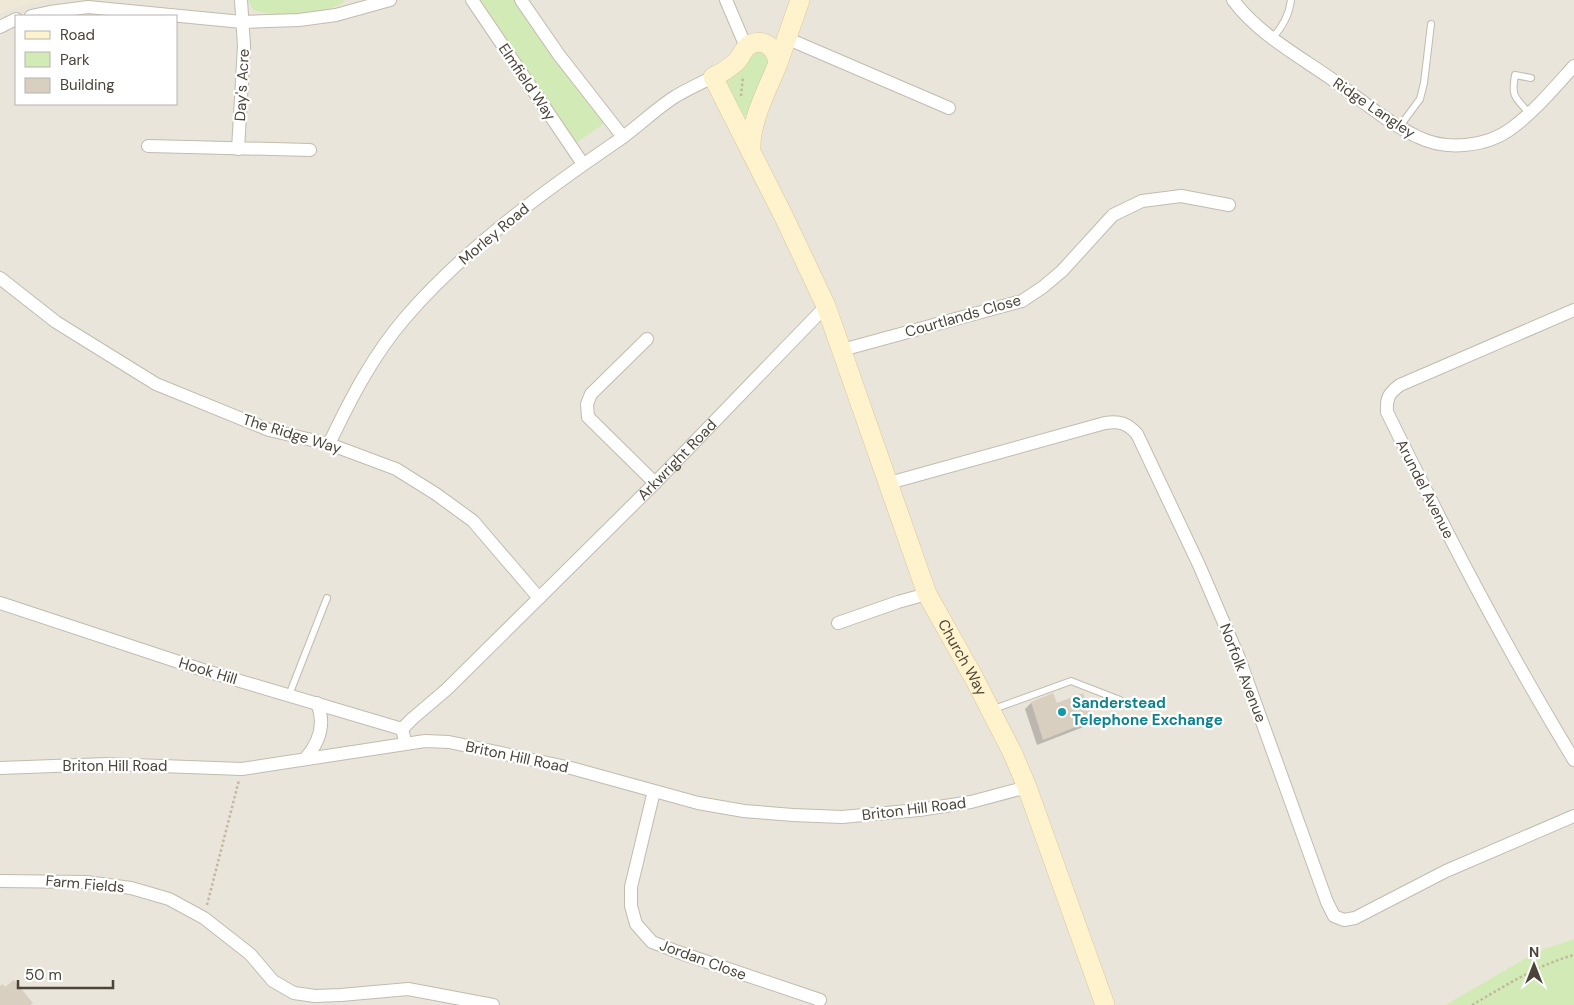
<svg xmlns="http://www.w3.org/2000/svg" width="1574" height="1005" font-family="'DM Sans',sans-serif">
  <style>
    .residential { fill: #eae5da; fill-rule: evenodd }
    .education { fill: #efe8d6 }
    .green { fill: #d2eab5 }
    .shadow { fill: #0003 }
    .building { fill: #d8cfc1 }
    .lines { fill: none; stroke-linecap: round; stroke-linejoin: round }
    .lane-casing { stroke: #c2bbae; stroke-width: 8 }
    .street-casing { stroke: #c2bbae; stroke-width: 14 }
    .secondary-casing { stroke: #d6c79b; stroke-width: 20 }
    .path { stroke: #c4b79f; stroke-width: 2.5; stroke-dasharray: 2.5 2.5; stroke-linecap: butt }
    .lane { stroke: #fff; stroke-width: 6 }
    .street { stroke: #fff; stroke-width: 12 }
    .secondary { stroke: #fff3cd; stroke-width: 19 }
    .culture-dot { fill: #0f9aa8; stroke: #fff; stroke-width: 2 }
    .labels { text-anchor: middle; stroke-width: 4.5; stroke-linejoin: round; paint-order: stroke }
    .street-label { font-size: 15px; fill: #4b4439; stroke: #fff }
    .culture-label { font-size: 15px; font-weight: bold; fill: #0d838f; stroke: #fff; text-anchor: start }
  </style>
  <rect width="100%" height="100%" fill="#f6f3ec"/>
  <path class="residential" d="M0,0H1574V939L1546,948L1524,959L1445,1005H0ZM16,16H176V104H16Z"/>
  <polygon class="education" points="0,0 47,0 11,9 0,13"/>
  <g class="green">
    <path d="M248,0H344L343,3C317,16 281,18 253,10Z"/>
    <polygon points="478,0 518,0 605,123 576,143"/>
    <polygon points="755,46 772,56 749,116 739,114 723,82"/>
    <polygon points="1574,939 1574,1005 1445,1005 1524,959 1546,948"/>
  </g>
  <polygon class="shadow" points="1031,703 1056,705 1092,720 1086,726 1037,745 1025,709"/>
  <g class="building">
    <polygon points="1053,693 1057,703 1083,693 1093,720 1043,740 1031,702"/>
    <polygon points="14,980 33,1003 30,1005 0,1005 0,986 3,984 5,987"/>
  </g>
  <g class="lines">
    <g class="lane-casing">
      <g id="lane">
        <path d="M1272,38C1283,27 1289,15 1291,0"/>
        <path d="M1529,113C1515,97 1511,97 1515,75L1531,78"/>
        <polyline points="1400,126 1420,99 1424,83 1431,24"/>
        <polyline points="289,695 327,598"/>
        <polyline points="991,710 1071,681 1120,700"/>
      </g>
    </g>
    <g class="street-casing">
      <g id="street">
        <polyline points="472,0 583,164"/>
        <polyline points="521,0 559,55 623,137"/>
        <polyline points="726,0 746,47"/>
        <path d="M1233,0C1258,34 1299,56 1333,80C1360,99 1388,123 1418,137C1446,151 1487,147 1512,128C1535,111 1555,87 1574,66"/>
        <polyline points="31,16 50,12 88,7 242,22 299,20 336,15 390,0"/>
        <polyline points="0,27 16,19"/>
        <polyline points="786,38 949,108"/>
        <polyline points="148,146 310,150"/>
        <polyline points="238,149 244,46 241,0"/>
        <polyline points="0,278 56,322 156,384 269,430 329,444 396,469 436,494 473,521 539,598"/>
        <path d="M1574,310L1400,385C1389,393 1386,398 1387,412C1445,530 1505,647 1574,760"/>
        <polyline points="647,339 591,394 587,404 588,417 655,483"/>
        <polyline points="842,350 1022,301 1043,287 1062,271 1113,215 1142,201 1181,196 1229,205"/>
        <path d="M329,444C350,400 373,355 405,318C462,251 544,191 616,142C637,128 655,109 676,96C688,89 701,83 713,77"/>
        <path d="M889,483L1105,423C1120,421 1127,423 1137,434L1199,565L1239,658L1327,902L1334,916L1344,920L1355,918L1446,871L1574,816"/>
        <polyline points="0,603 203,670 402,729 404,737"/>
        <polyline points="838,623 898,602 927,594"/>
        <path id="s1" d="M402,729L413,718L446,690L539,598L655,483L826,306"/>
        <path d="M305,759C319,743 326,724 317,703"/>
        <polyline points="0,768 107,764 242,769 425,741 449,742 571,768 698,803 744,811 793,815 842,817 919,810 971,802 1027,787"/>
        <polyline points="654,791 631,887 631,906 636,924 652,942 678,952 820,1000"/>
        <polyline points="0,881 86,882 131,888 169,899 204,918 250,954 273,981 294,993 315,996 341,995 408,989 493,1005"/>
      </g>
    </g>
    <g class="secondary-casing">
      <g id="secondary">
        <polyline points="778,63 800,0"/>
        <path id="s2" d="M751,153C749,122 767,91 778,63C776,48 763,36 748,46C743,50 741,57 736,62C729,68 722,73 713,77L784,217L826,306L927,594L974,678L1013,754L1027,787L1105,1005"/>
      </g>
    </g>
    <g class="path">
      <polyline points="741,96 743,76"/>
      <polyline points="207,905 239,780"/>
      <path d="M1472,1005C1505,986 1537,965 1574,955"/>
    </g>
    <use href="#lane" class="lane"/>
    <use href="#street" class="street"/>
    <use href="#secondary" class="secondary"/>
  </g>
  <circle class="culture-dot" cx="1062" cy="712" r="5"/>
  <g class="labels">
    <g class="street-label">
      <text transform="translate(527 82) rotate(56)" y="5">Elmfield Way</text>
      <text transform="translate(242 85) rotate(-87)" y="5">Day's Acre</text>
      <text transform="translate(1374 108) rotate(34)" y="5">Ridge Langley</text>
      <text transform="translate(494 234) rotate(-40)" y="5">Morley Road</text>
      <text transform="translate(963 316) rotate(-16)" y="5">Courtlands Close</text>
      <text transform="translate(292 434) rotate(17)" y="5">The Ridge Way</text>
      <text dy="5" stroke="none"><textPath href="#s1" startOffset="385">Arkwright Road</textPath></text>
      <text transform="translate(1425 489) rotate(63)" y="5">Arundel Avenue</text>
      <text dy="5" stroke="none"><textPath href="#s2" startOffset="818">Church Way</textPath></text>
      <text transform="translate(208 671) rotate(17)" y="5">Hook Hill</text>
      <text transform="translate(1243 673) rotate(69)" y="5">Norfolk Avenue</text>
      <text transform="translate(517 757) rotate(12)" y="5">Briton Hill Road</text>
      <text x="115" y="771">Briton Hill Road</text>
      <text transform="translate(914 809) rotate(-7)" y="5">Briton Hill Road</text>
      <text transform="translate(85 884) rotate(5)" y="5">Farm Fields</text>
      <text transform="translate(703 960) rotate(20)" y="5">Jordan Close</text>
    </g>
    <g class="culture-label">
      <text x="1072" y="708">Sanderstead<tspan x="1072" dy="17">Telephone Exchange</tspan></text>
    </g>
  </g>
  <rect x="15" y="15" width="162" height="90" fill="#ffffff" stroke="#b7b4b0"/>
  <rect x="25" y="31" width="25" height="8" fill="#fff3cd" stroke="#b7b4b0"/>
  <text x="60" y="40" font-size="15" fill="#4b4439">Road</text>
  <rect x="25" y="52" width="25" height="15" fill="#d2eab5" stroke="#b7b4b0"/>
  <text x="60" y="65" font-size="15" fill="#4b4439">Park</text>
  <rect x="25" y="78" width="25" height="15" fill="#d8cfc1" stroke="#b7b4b0"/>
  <text x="60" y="90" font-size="15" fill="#4b4439">Building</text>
  <g transform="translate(1534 965)" stroke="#ffffff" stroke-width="4" paint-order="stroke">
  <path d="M0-4L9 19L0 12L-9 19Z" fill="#4b4439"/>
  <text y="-8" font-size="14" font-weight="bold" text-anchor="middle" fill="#4b4439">N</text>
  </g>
  <path d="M18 980v8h95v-8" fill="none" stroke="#4b4439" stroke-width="2.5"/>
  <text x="25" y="980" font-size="15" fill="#4b4439" stroke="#ffffff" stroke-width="4" paint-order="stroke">50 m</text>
</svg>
